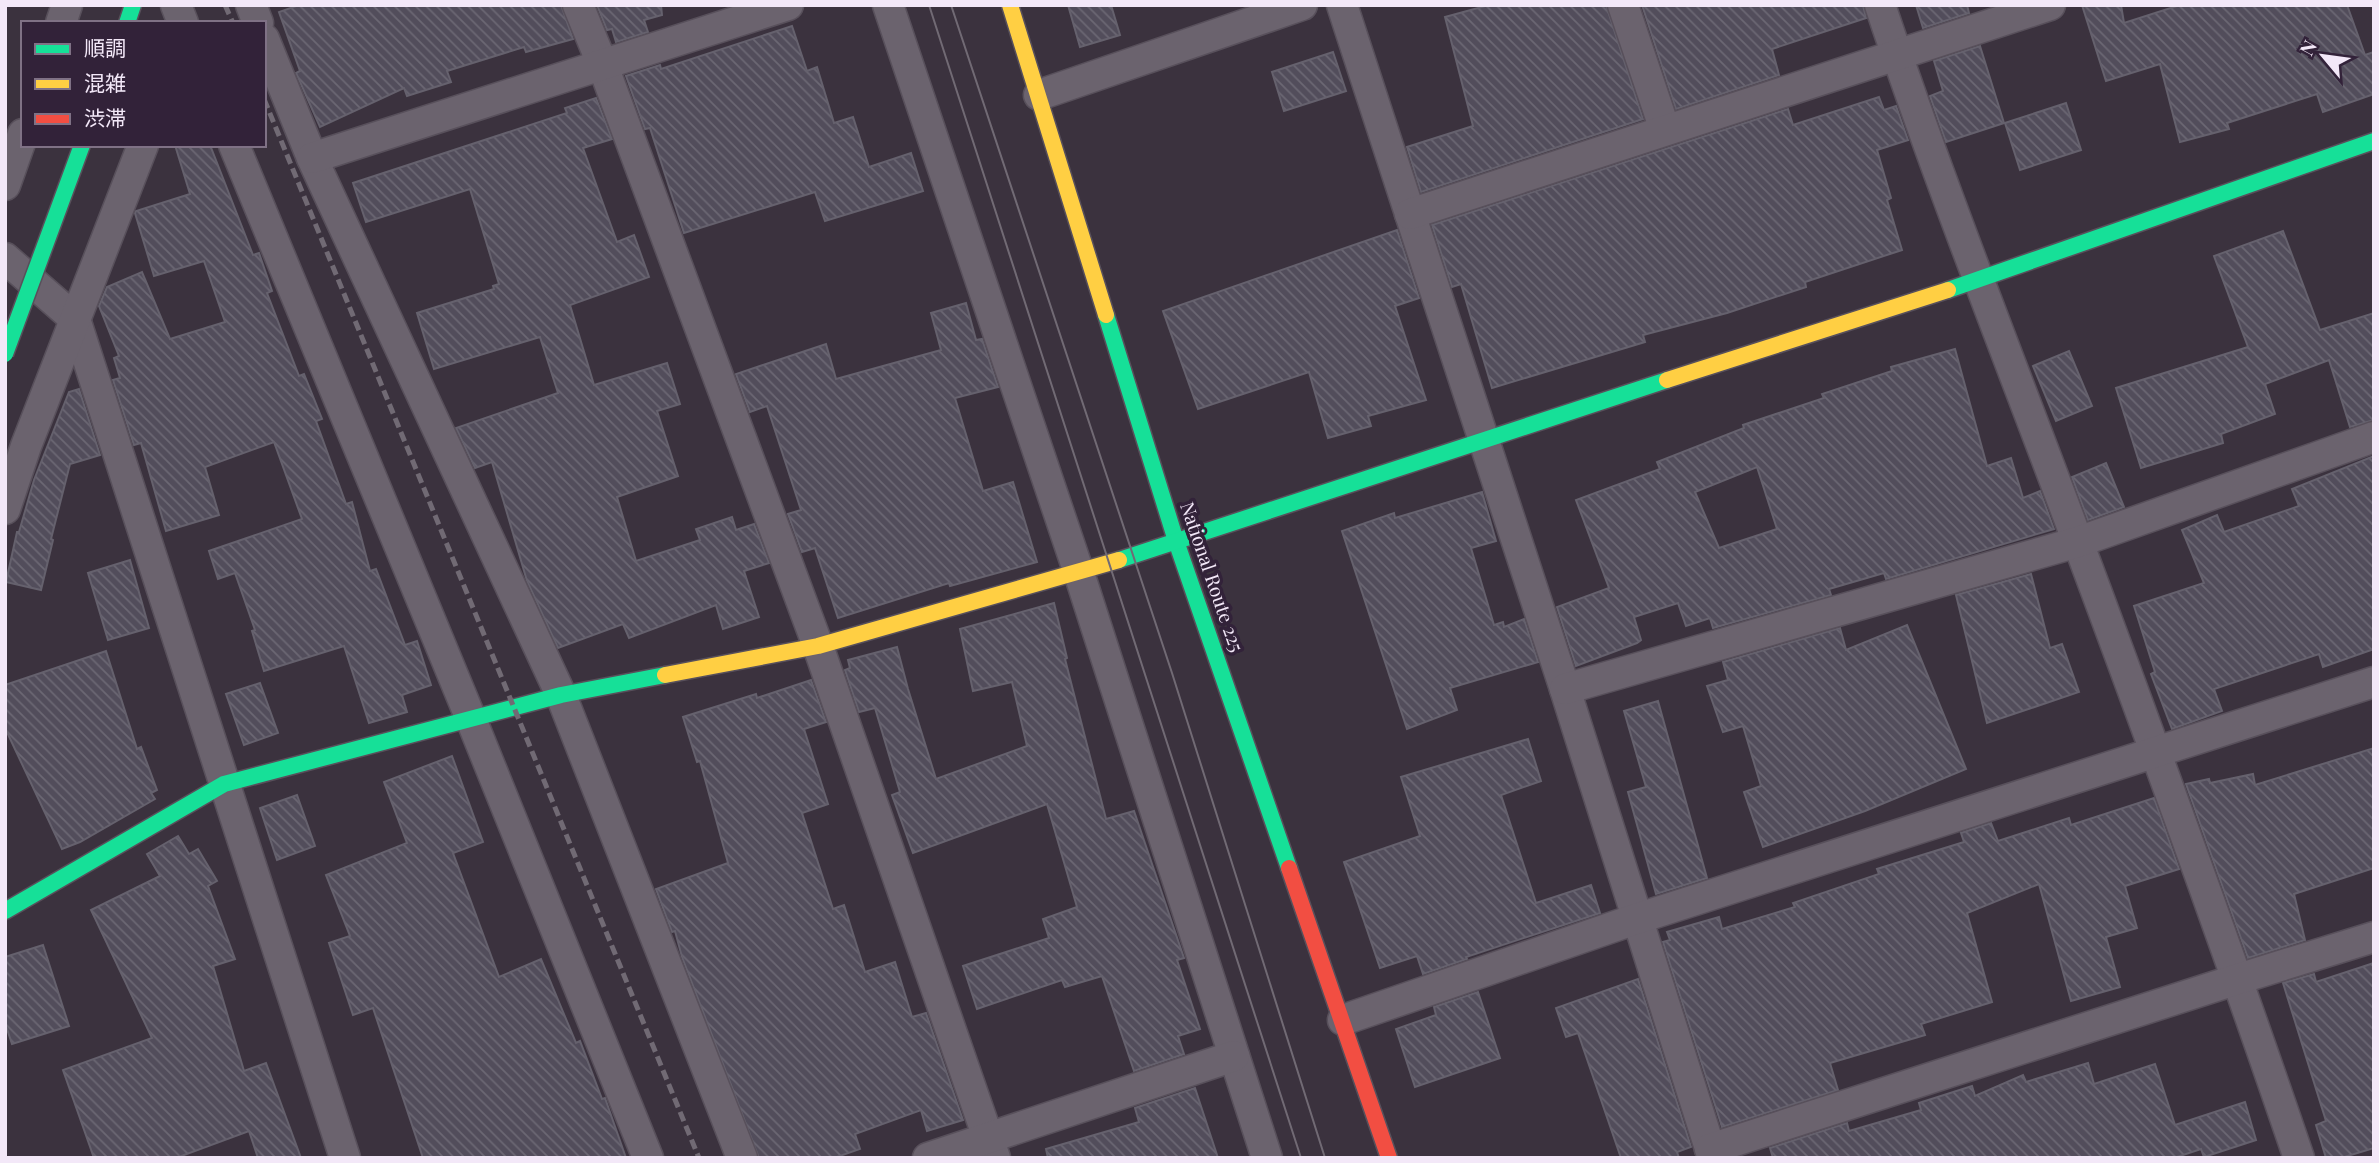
<svg xmlns="http://www.w3.org/2000/svg" width="2379" height="1163" font-family="'Playfair Display','Noto Sans JP',serif">
  <style>
    .building { fill: url(#building-back-hatch); stroke: #65616d; stroke-width: 2; fill-rule: evenodd }
    .lines { fill: none; stroke-linecap: round; stroke-linejoin: round }
    .street-casing { stroke: #58505b; stroke-width: 33 }
    .fast-casing { stroke: #58505b; stroke-width: 19 }
    .slow-casing { stroke: #58505b; stroke-width: 19 }
    .jam-casing { stroke: #58505b; stroke-width: 19 }
    .street { stroke: #6b636e; stroke-width: 30 }
    .fast { stroke: #16e098; stroke-width: 16 }
    .slow { stroke: #ffcf43; stroke-width: 16 }
    .jam { stroke: #f24e42; stroke-width: 16 }
    .tram { stroke: #716a74; stroke-width: 2 }
    .rail { stroke: #716a74; stroke-width: 5; stroke-dasharray: 10 5; stroke-linecap: butt }
    .fast-bridge-casing { stroke: #58505b; stroke-width: 19; stroke-linecap: butt }
    .fast-bridge { stroke: #16e098; stroke-width: 16 }
    .labels { text-anchor: middle; stroke-width: 7; stroke-linejoin: round; paint-order: stroke }
    .street-label { font-size: 19px; fill: #f3e8f8; stroke: #322239 }
  </style>
  <defs>
    <pattern id="building-back-hatch" width="6" height="6" patternUnits="userSpaceOnUse" patternTransform="scale(1.75)"><rect width="6" height="6" fill="#524d5b"/><path d="M-1 5l2 2M0 0l6 6M5-1l2 2" fill="none" stroke="#6b6773"/></pattern>
  </defs>
  <rect width="100%" height="100%" fill="#3b323e"/>
  <g class="building">
    <polygon points="299,5 561,5 573,39 526,52 524,47 447,71 451,82 407,96 404,88 320,127 296,73 300,71 279,12"/>
    <polygon points="597,5 661,5 662,15 644,20 648,32 616,42 612,29 607,30"/>
    <polygon points="1068,5 1111,5 1120,35 1080,47"/>
    <polygon points="1489,5 1606,5 1643,119 1421,192 1407,147 1473,126 1445,17"/>
    <polygon points="1642,5 1863,5 1866,18 1772,49 1779,75 1676,109"/>
    <polygon points="1916,5 1967,5 1969,13 1923,28"/>
    <polygon points="2082,5 2121,5 2124,23 2180,5 2347,5 2365,55 2374,52 2374,94 2323,112 2317,94 2227,123 2229,129 2180,142 2160,64 2106,81"/>
    <polygon points="792,26 807,71 817,67 834,123 853,117 869,167 911,153 923,191 825,221 815,192 684,233 650,128 645,129 626,76 660,65 661,69"/>
    <polygon points="1980,46 2004,123 1946,142 1930,96 1943,91 1934,61"/>
    <polygon points="1333,52 1346,91 1284,111 1272,72"/>
    <polygon points="1879,97 1884,110 1896,106 1908,140 1877,150 1891,198 1887,200 1902,250 1805,282 1806,287 1727,313 1643,335 1645,342 1492,388 1461,284 1452,287 1432,225 1788,109 1793,125"/>
    <polygon points="596,98 612,139 583,148 617,242 634,235 649,277 570,305 594,385 667,363 680,404 657,411 678,476 617,497 636,561 700,540 696,529 732,517 736,530 754,524 769,563 744,571 759,617 723,629 716,605 629,638 623,624 558,648 527,581 492,462 475,468 456,428 558,393 540,337 434,369 417,313 494,289 493,286 499,284 470,189 366,222 353,183 567,113 565,108"/>
    <polygon points="2066,103 2081,150 2020,170 2005,123"/>
    <polygon points="175,145 210,145 253,255 259,253 272,291 267,293 299,376 304,374 322,419 316,421 346,504 352,502 370,571 376,569 405,645 417,641 431,685 402,695 407,712 369,723 344,646 264,671 252,631 255,630 235,573 218,579 209,551 302,519 274,442 205,467 219,515 166,531 141,443 134,445 113,380 120,378 114,358 119,356 99,306 107,287 142,272 170,339 225,322 204,261 154,276 135,213 136,211 190,194"/>
    <polygon points="1397,230 1419,298 1395,306 1426,400 1368,416 1371,426 1328,438 1309,372 1198,409 1163,311"/>
    <polygon points="2283,231 2320,330 2374,313 2374,420 2350,427 2329,360 2265,384 2275,414 2221,434 2223,443 2141,468 2116,388 2248,347 2214,256"/>
    <polygon points="966,303 976,340 982,339 998,387 955,398 983,491 1013,482 1037,562 950,586 949,583 838,618 815,548 802,552 788,514 801,510 767,406 750,412 736,374 826,344 836,379 941,350 931,313"/>
    <path d="M1955,349L1987,466L2011,458L2023,498L2040,491L2054,529L1886,579L1884,573L1829,589L1831,595L1713,628L1710,618L1686,626L1678,603L1634,617L1641,640L1637,643L1576,666L1557,607L1609,588L1576,500L1660,469L1657,462L1744,428L1743,425L1824,398L1822,394L1892,371L1891,367ZM1757,467L1777,529L1719,548L1695,492Z"/>
    <polygon points="2069,351 2092,406 2056,421 2033,366"/>
    <polygon points="79,389 100,455 70,464 51,539 53,540 41,590 6,582 17,532 19,532 34,480 69,392"/>
    <polygon points="2374,456 2374,649 2323,667 2319,654 2214,689 2222,711 2172,729 2151,674 2155,672 2134,606 2204,583 2182,530 2217,515 2224,532 2299,506 2292,489"/>
    <polygon points="2106,463 2124,507 2088,520 2072,477"/>
    <polygon points="1482,492 1496,541 1471,548 1494,625 1503,622 1504,627 1524,619 1538,662 1450,688 1457,710 1407,729 1342,531 1394,513 1395,518"/>
    <polygon points="130,560 149,628 108,640 88,573"/>
    <polygon points="2031,574 2050,648 2062,644 2079,692 1987,723 1956,595"/>
    <polygon points="1054,603 1067,658 1065,659 1106,819 1134,811 1184,958 1177,960 1200,1029 1178,1036 1184,1054 1134,1071 1102,976 1065,987 1062,980 977,1009 963,966 1049,938 1043,919 1077,907 1047,804 913,853 892,795 900,792 875,708 859,712 845,670 850,668 848,660 897,647 908,689 936,779 1027,746 1012,682 973,691 960,629"/>
    <polygon points="1907,625 1966,769 1865,811 1763,847 1744,792 1761,786 1743,726 1723,732 1707,686 1728,680 1723,662 1840,628 1846,650"/>
    <polygon points="106,651 137,749 141,747 157,790 151,793 155,799 80,842 62,849 5,728 5,685"/>
    <polygon points="811,680 826,722 804,729 828,804 802,813 833,909 844,905 865,972 895,962 912,1017 926,1013 963,1120 927,1131 921,1110 855,1134 860,1149 834,1158 759,1158 682,957 675,931 672,932 656,889 728,863 700,761 697,762 683,717 756,694 757,698"/>
    <polygon points="260,683 278,733 244,745 226,694"/>
    <polygon points="1658,701 1707,878 1656,894 1628,792 1646,787 1624,711"/>
    <polygon points="1528,739 1541,781 1501,795 1536,903 1591,885 1600,913 1466,957 1467,959 1423,974 1417,956 1380,968 1344,862 1420,836 1401,777"/>
    <polygon points="2374,748 2374,868 2294,894 2305,940 2248,958 2186,784 2209,779 2210,783 2253,774 2255,785"/>
    <polygon points="452,756 483,842 453,853 499,977 541,959 576,1043 580,1041 602,1099 605,1098 626,1158 423,1158 373,1008 353,1015 329,943 350,936 326,875 407,843 384,782"/>
    <polygon points="297,795 315,846 277,860 260,808"/>
    <polygon points="2154,798 2179,869 2125,886 2137,928 2106,937 2120,987 2071,1001 2039,884 1967,913 1992,1002 1921,1024 1925,1035 1830,1063 1838,1090 1722,1127 1663,942 1670,940 1667,932 1719,917 1722,929 1795,907 1793,903 1879,874 1877,869 1964,842 1961,833 1991,823 1998,841 2069,818 2071,825"/>
    <polygon points="178,836 189,854 198,849 217,881 208,886 235,959 213,966 244,1071 266,1063 301,1158 258,1158 249,1131 176,1158 94,1158 63,1070 152,1038 91,910 160,876 147,854"/>
    <polygon points="43,945 69,1026 12,1044 5,1023 5,957"/>
    <polygon points="2374,963 2374,1148 2341,1158 2326,1158 2316,1125 2326,1121 2283,983 2314,974 2316,982"/>
    <polygon points="1638,979 1691,1147 1677,1152 1679,1158 1621,1158 1578,1033 1566,1037 1556,1008"/>
    <polygon points="1478,992 1500,1058 1415,1087 1396,1029 1436,1015 1434,1007"/>
    <polygon points="2088,1063 2094,1084 2155,1064 2175,1125 2245,1102 2256,1140 2204,1157 2201,1149 2174,1158 1773,1158 1770,1148 1847,1123 1849,1131 1921,1110 1919,1103 1972,1086 1975,1096 2023,1075 2026,1082"/>
    <polygon points="1195,1088 1218,1158 1048,1158 1046,1149 1139,1122 1135,1108"/>
  </g>
  <g class="lines">
    <g class="street-casing">
      <g id="street">
        <polyline points="176,5 183,23"/>
        <polyline points="251,5 258,23"/>
        <polyline points="578,5 603,66 818,646 995,1158"/>
        <polyline points="888,5 1079,573 1267,1158"/>
        <polyline points="1342,5 1565,689 1713,1158"/>
        <polyline points="1623,5 1665,130"/>
        <path d="M1880,5C1940,185 2010,360 2076,537C2153,743 2228,950 2299,1158"/>
        <polyline points="61,23 67,5"/>
        <polyline points="264,39 312,158 561,695 742,1158"/>
        <polyline points="1039,95 1302,5"/>
        <polyline points="234,145 471,719 648,1158"/>
        <polyline points="312,158 788,5"/>
        <polyline points="5,185 23,134"/>
        <polyline points="1410,214 2050,5"/>
        <polyline points="5,258 75,319 345,1158"/>
        <polyline points="5,509 26,446 143,145"/>
        <polyline points="1565,689 2078,542 2374,437"/>
        <polyline points="1343,1020 1636,919 2374,682"/>
        <polyline points="1710,1149 2238,979 2374,937"/>
        <polyline points="928,1158 1234,1056"/>
      </g>
    </g>
    <g class="fast-casing">
      <g id="fast">
        <polyline points="127,23 133,5"/>
        <polyline points="1948,290 2374,141"/>
        <polyline points="1106,315 1176,541 1289,868"/>
        <polyline points="1119,560 1667,380"/>
        <polyline points="5,911 224,784 561,695 665,675"/>
      </g>
    </g>
    <g class="slow-casing">
      <g id="slow">
        <polyline points="1010,5 1106,315"/>
        <polyline points="1667,380 1948,290"/>
        <polyline points="665,675 818,646 1119,560"/>
      </g>
    </g>
    <g class="jam-casing">
      <polyline id="jam" points="1289,868 1389,1158"/>
    </g>
    <use href="#street" class="street"/>
    <use href="#fast" class="fast"/>
    <use href="#slow" class="slow"/>
    <use href="#jam" class="jam"/>
    <g class="tram">
      <polyline points="929,5 1301,1158"/>
      <polyline points="951,5 1172,673 1325,1158"/>
    </g>
    <g class="rail">
      <polyline points="225,5 233,23"/>
      <polyline points="264,99 699,1158"/>
    </g>
    <g class="fast-bridge-casing">
      <polyline id="fast-bridge" points="5,354 82,145"/>
    </g>
    <use href="#fast-bridge" class="fast-bridge"/>
  </g>
  <g class="labels">
    <g class="street-label">
      <text transform="translate(1212 577) rotate(71)" y="7">National Route 225</text>
    </g>
  </g>
  <rect width="2379" height="1163" fill="none" stroke="#f3e8f8" stroke-width="14"/>
  <rect x="21" y="21" width="245" height="126" fill="#322239" stroke="#7f7185" stroke-width="2"/>
  <rect x="35" y="44" width="35" height="10" fill="#16e098" stroke="#7f7185" stroke-width="2"/>
  <text x="84" y="56" font-size="21" fill="#f3e8f8">順調</text>
  <rect x="35" y="79" width="35" height="10" fill="#ffcf43" stroke="#7f7185" stroke-width="2"/>
  <text x="84" y="91" font-size="21" fill="#f3e8f8">混雑</text>
  <rect x="35" y="114" width="35" height="10" fill="#f24e42" stroke="#7f7185" stroke-width="2"/>
  <text x="84" y="126" font-size="21" fill="#f3e8f8">渋滞</text>
  <g transform="translate(2323 56) rotate(299)" stroke="#322239" stroke-width="5" paint-order="stroke">
  <path d="M0-5L12 26L0 18L-12 26Z" fill="#f3e8f8"/>
  <text y="-10" font-size="19" font-weight="bold" text-anchor="middle" fill="#f3e8f8">N</text>
  </g>
</svg>
